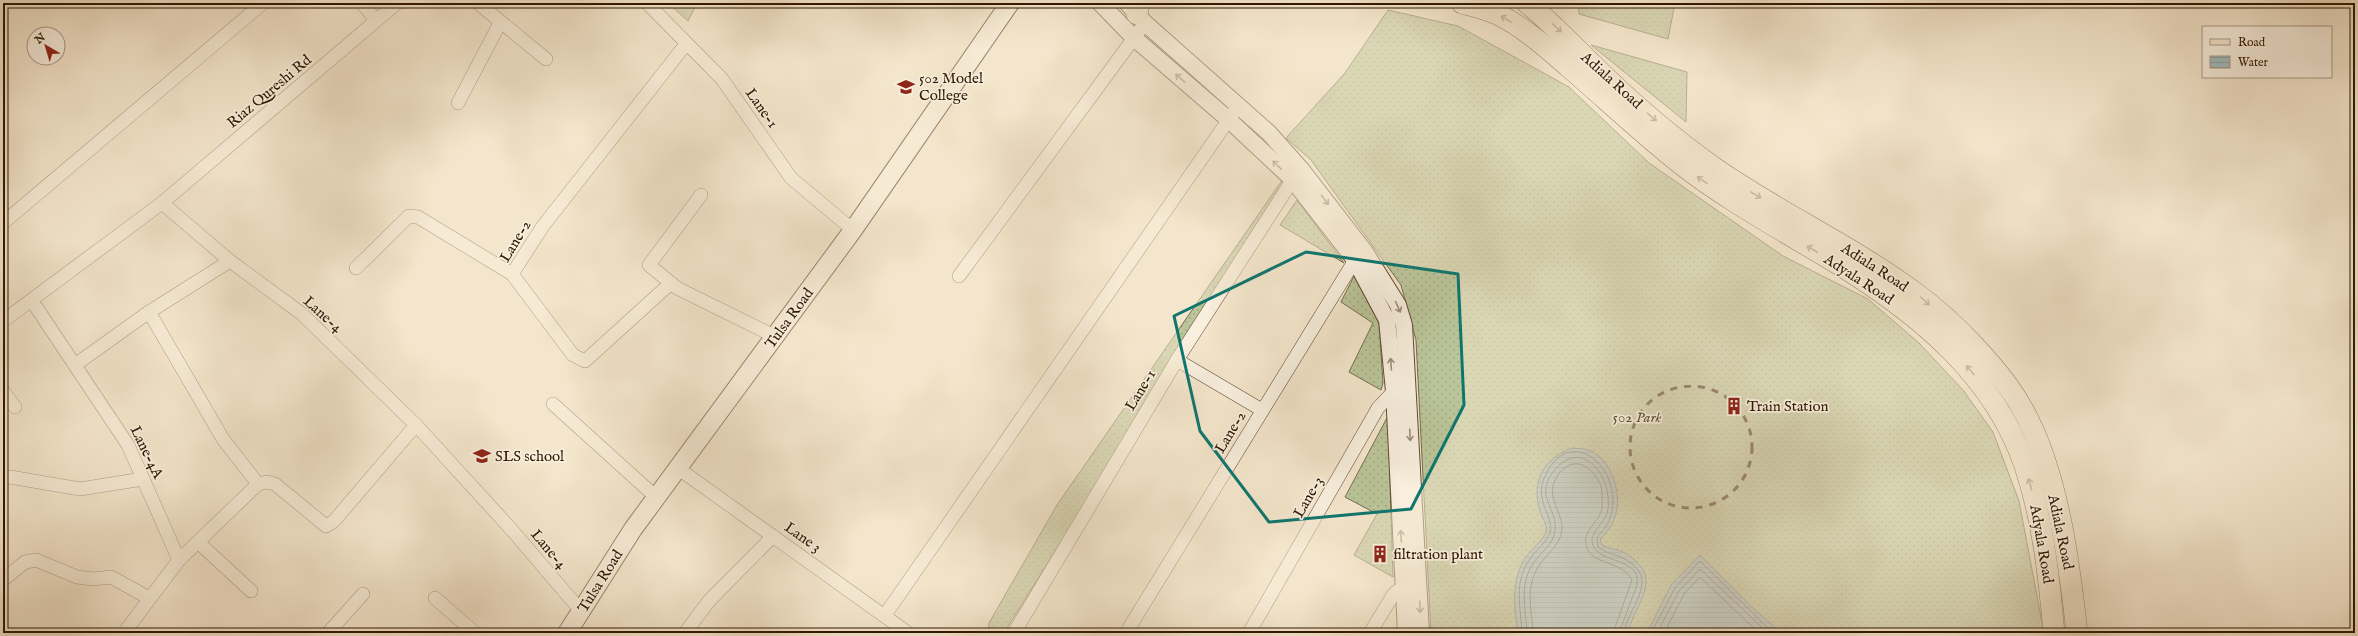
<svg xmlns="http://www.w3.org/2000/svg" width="2358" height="636" font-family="'IM FELL English',serif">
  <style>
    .grass { fill: url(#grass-dots); stroke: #756e4c }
    .garden { fill: #bac599; stroke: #756e4c }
    .water { fill: url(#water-rules); stroke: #747a74 }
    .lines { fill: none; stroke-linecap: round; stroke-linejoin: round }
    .shore { stroke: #686a61; stroke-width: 1 }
    .minor-casing { stroke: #614a33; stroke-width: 14 }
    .tertiary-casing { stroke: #614a33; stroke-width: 18 }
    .secondary-casing { stroke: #301600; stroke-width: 20 }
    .primary-casing { stroke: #301600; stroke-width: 22 }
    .minor { stroke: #f8efde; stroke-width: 13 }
    .tertiary { stroke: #f8efde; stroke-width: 16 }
    .secondary { stroke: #f8efde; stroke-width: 18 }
    .primary { stroke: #f4e6cc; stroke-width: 21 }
    .rail { stroke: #301600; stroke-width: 3; stroke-dasharray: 7 7; stroke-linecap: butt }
    .oneway { stroke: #9c8870 }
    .oneway2 { stroke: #9e8d7a }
    .marked { fill: none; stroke: #0f766e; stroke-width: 3; stroke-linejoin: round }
    .labels { text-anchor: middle; stroke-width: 3.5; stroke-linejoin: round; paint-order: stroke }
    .poi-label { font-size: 15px; fill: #301600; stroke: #f8efde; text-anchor: start }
    .street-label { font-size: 15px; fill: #301600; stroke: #f8efde }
    .park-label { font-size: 15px; font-style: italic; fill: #605336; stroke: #f8efde }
  </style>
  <defs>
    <pattern id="grass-dots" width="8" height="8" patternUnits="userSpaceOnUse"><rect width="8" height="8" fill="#bac599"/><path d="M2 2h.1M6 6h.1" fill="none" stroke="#a0a882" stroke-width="1.8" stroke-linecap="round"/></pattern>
    <pattern id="water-rules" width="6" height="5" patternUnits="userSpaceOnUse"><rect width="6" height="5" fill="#a1bdc2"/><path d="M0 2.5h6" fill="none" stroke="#8ba2a5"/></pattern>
  </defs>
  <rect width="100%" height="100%" fill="#f4e6cc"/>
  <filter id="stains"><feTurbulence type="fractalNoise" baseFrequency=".005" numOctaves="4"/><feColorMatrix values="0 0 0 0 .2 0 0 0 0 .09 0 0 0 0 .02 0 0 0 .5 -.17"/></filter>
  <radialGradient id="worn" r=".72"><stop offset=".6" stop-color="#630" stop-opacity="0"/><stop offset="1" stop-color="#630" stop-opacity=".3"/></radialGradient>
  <g class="grass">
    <polygon points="1578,3 1675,3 1668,39 1579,14"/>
    <polygon points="1388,10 1458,26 1569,87 1649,163 1783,256 1868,299 1919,343 1963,390 1993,432 2019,501 2044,633 1431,633 1416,340 1401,285 1311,160 1286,138 1345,73"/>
    <polygon points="1591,45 1687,72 1686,122"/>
    <polygon points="1283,179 1285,183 1004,633 988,633 989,623 1057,505"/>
    <polygon points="1297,200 1344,263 1280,225"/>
    <polygon points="1354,276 1379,323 1383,383 1381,390 1349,372 1373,323 1341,302"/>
    <polygon points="1388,416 1393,577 1354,555 1377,514 1345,497"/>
  </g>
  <polygon class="garden" points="668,3 697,3 688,21"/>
  <g class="water">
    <path d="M1572,448C1578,449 1585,448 1591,451C1614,462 1624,500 1613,522C1610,529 1604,534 1600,540L1602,545C1609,549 1618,549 1625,553C1666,578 1636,600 1628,633H1518C1514,608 1511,581 1525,558C1531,549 1542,542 1546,532C1548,525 1542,518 1540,511C1531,482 1543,459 1572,448Z"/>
    <polygon points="1700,555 1753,608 1778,630 1777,633 1647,633 1671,585"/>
  </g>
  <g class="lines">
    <g class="shore">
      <path d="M1522,633C1521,608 1513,582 1530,559C1536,550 1546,543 1550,533C1555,516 1532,501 1546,474C1572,422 1626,471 1610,518C1608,526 1601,531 1597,538L1598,547C1606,554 1621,555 1631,563C1658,583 1627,608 1624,633"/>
      <path d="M1527,633C1526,609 1519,587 1532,565C1539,553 1554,545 1555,530C1558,510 1536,497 1551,475C1579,434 1612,473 1608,509C1606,521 1596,527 1592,538C1590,566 1642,554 1637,585L1619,633"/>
      <path d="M1533,633C1532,612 1526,593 1535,573C1541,557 1560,548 1562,530C1563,512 1546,498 1555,480C1568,455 1590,461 1600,484C1603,490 1602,501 1602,508C1600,520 1589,526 1586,537C1582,567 1622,558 1632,580L1613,633"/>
      <polyline points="1651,633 1675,588 1700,561 1773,633"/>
      <polyline points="1657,633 1679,591 1700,569 1768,633"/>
      <polyline points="1664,633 1684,594 1700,577 1759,633"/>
    </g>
    <g class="minor-casing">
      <g id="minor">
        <polyline points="362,3 376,20"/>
        <polyline points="478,3 546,59"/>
        <polyline points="647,3 722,79 791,178 853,230"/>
        <polyline points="458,103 500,23"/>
        <polyline points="701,195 649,265 677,288 776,337"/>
        <polyline points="162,203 397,3"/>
        <polyline points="3,223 263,3"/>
        <polyline points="356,268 409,216 418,217 512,274"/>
        <polyline points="959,276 1145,23"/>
        <polyline points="671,283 585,361 573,355 512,274 543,226 686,44"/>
        <polyline points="32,301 128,445 179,560"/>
        <polyline points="149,312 223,439 258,484 267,482 275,484 326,526 334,521 416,425"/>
        <polyline points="3,321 162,203 230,261 302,314 416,425 511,529 581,611"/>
        <polyline points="1177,360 1262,410"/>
        <polyline points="75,365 149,312 230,261"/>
        <polyline points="3,391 15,407"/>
        <polyline points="553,404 657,498"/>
        <polyline points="679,469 908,633"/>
        <polyline points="3,478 10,477 80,489 143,479"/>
        <polyline points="198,542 251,591"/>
        <polyline points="3,580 25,562 36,560 77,577 93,579 111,577 149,598"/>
        <polyline points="435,598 475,633"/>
        <polyline points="885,615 1234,112"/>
        <polyline points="124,633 179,560 258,484"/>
        <polyline points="328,633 363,594"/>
        <polyline points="685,633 709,601 773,536"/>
        <polyline points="1014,633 1177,360 1297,173"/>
        <polyline points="1126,633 1355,260 1362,254"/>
        <polyline points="1249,633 1378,408 1394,391 1401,390"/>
        <polyline points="1370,633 1393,595 1397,591 1413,587"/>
      </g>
    </g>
    <g class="tertiary-casing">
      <g id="tertiary">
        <polyline points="1100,3 1134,38 1229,120 1292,179 1355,260 1387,320 1394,391 1406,633"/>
        <polyline points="1127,3 1145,23 1269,133 1301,169 1365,252 1398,305 1404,325 1421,633"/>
      </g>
    </g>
    <g class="secondary-casing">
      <polyline id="secondary" points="567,633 633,529 853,230 1010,3"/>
    </g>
    <g class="primary-casing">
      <g id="primary">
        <path d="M1462,3C1473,6 1486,9 1497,14C1524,27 1548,49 1570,68C1607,100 1643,134 1681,164C1731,203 1786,232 1840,265C1919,314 1994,375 2025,466C2043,520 2049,577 2054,633"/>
        <path d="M1527,3C1551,22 1570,43 1591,63C1629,101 1672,138 1716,169C1781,214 1854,247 1918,295C1952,320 2001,370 2022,408C2058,472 2069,561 2077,633"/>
        <polyline points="1137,14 1139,3"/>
      </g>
    </g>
    <use href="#minor" class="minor"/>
    <use href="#tertiary" class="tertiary"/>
    <use href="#secondary" class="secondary"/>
    <use href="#primary" class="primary"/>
    <circle class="rail" cx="1691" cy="447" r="61"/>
  </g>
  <defs><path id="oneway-shaft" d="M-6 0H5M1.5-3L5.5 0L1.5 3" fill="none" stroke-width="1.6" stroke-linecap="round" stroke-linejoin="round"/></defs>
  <g class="oneway">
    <use href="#oneway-shaft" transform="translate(1506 19) rotate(-149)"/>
    <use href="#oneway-shaft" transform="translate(1557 28) rotate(44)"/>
    <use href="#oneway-shaft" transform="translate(1652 117) rotate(41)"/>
    <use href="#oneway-shaft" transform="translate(1702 180) rotate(-145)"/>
    <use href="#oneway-shaft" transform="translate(1756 195) rotate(30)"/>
    <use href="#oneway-shaft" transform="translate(1812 249) rotate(-150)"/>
    <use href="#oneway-shaft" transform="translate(1925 301) rotate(42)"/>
    <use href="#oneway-shaft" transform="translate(1970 370) rotate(-130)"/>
    <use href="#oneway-shaft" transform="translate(2030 484) rotate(-106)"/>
  </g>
  <g class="oneway2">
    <use href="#oneway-shaft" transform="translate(1180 78) rotate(-139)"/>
    <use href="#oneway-shaft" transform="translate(1277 165) rotate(-136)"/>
    <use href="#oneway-shaft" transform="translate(1325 200) rotate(53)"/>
    <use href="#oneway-shaft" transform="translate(1398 307) rotate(66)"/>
    <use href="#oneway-shaft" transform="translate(1391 364) rotate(-94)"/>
    <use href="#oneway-shaft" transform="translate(1410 435) rotate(87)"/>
    <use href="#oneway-shaft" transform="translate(1401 536) rotate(-93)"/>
    <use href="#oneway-shaft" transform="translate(1420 607) rotate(87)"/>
  </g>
  <path d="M0 0H2358V636H0ZM1306,252L1458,274L1464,405L1411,509L1269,522L1200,431L1174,316Z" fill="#f4e6cc" fill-opacity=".55" fill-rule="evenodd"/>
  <path class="marked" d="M1306,252L1458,274L1464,405L1411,509L1269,522L1200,431L1174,316Z"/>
  <defs>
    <g id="university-bare" transform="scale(1.38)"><path d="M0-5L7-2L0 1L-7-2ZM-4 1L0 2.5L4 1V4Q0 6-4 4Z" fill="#8f2418" stroke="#f8efde" stroke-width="2.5" paint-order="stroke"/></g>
    <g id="building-bare" transform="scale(1.38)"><path d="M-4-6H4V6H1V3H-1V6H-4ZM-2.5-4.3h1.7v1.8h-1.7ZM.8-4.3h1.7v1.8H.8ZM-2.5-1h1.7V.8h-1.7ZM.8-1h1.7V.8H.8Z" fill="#8f2418" stroke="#f8efde" stroke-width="2.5" paint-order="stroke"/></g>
    <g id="school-bare" transform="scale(1.38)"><path d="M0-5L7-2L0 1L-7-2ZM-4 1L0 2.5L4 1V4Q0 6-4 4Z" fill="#8f2418" stroke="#f8efde" stroke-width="2.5" paint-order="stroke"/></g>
  </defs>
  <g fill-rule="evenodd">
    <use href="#university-bare" x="906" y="87"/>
    <use href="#building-bare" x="1734" y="406"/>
    <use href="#school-bare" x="482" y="456"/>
    <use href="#building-bare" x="1380" y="554"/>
  </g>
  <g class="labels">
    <g class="poi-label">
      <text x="919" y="83">502 Model<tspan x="919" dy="17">College</tspan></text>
      <text x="1747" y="411">Train Station</text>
      <text x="495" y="461">SLS school</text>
      <text x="1393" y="559">filtration plant</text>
    </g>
    <g class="street-label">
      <text transform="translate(1612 80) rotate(42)" y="5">Adiala Road</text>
      <text transform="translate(269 91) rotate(-40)" y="5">Riaz Qureshi Rd</text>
      <text transform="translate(762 108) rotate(55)" y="5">Lane-1</text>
      <text transform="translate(515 241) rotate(-59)" y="5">Lane-2</text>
      <text transform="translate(1875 267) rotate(33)" y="5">Adiala Road</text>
      <text transform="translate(1859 279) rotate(33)" y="5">Adyala Road</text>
      <text transform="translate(323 314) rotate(42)" y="5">Lane-4</text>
      <text transform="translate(789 318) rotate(-54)" y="5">Tulsa Road</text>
      <text transform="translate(1140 390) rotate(-59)" y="5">Lane-1</text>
      <text transform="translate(1230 432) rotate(-59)" y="5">Lane-2</text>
      <text transform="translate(147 452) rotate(64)" y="5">Lane-4A</text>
      <text transform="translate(1308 497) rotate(-60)" y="5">Lane-3</text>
      <text transform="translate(2061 532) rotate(78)" y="5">Adiala Road</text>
      <text transform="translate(803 537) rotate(35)" y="5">Lane 3</text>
      <text transform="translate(2042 544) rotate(80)" y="5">Adyala Road</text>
      <text transform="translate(549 549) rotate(50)" y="5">Lane-4</text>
      <text transform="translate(600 581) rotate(-58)" y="5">Tulsa Road</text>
    </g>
    <g class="park-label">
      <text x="1637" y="422">502 Park</text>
    </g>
  </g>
  <rect width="2358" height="636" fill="none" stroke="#f4e6cc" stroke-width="16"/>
  <rect x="4" y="4" width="2350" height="628" fill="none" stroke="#301600" stroke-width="2"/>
  <rect x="8" y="8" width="2342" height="620" fill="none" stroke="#301600"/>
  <rect x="2202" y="26" width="130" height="52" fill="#f8efde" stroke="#a89885"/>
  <rect x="2210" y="39" width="20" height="6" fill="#f4e6cc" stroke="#a89885"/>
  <text x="2238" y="46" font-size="12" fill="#301600">Road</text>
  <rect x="2210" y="56" width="20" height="12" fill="url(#water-rules)" stroke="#a89885"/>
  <text x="2238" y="66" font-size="12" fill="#301600">Water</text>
  <g transform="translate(46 46) rotate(322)"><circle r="19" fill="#f8efde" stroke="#a89885"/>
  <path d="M0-3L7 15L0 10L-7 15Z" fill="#8f2418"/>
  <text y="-6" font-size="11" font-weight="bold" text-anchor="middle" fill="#301600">N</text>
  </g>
  <rect width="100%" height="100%" filter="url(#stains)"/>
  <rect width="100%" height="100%" fill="url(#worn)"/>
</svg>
